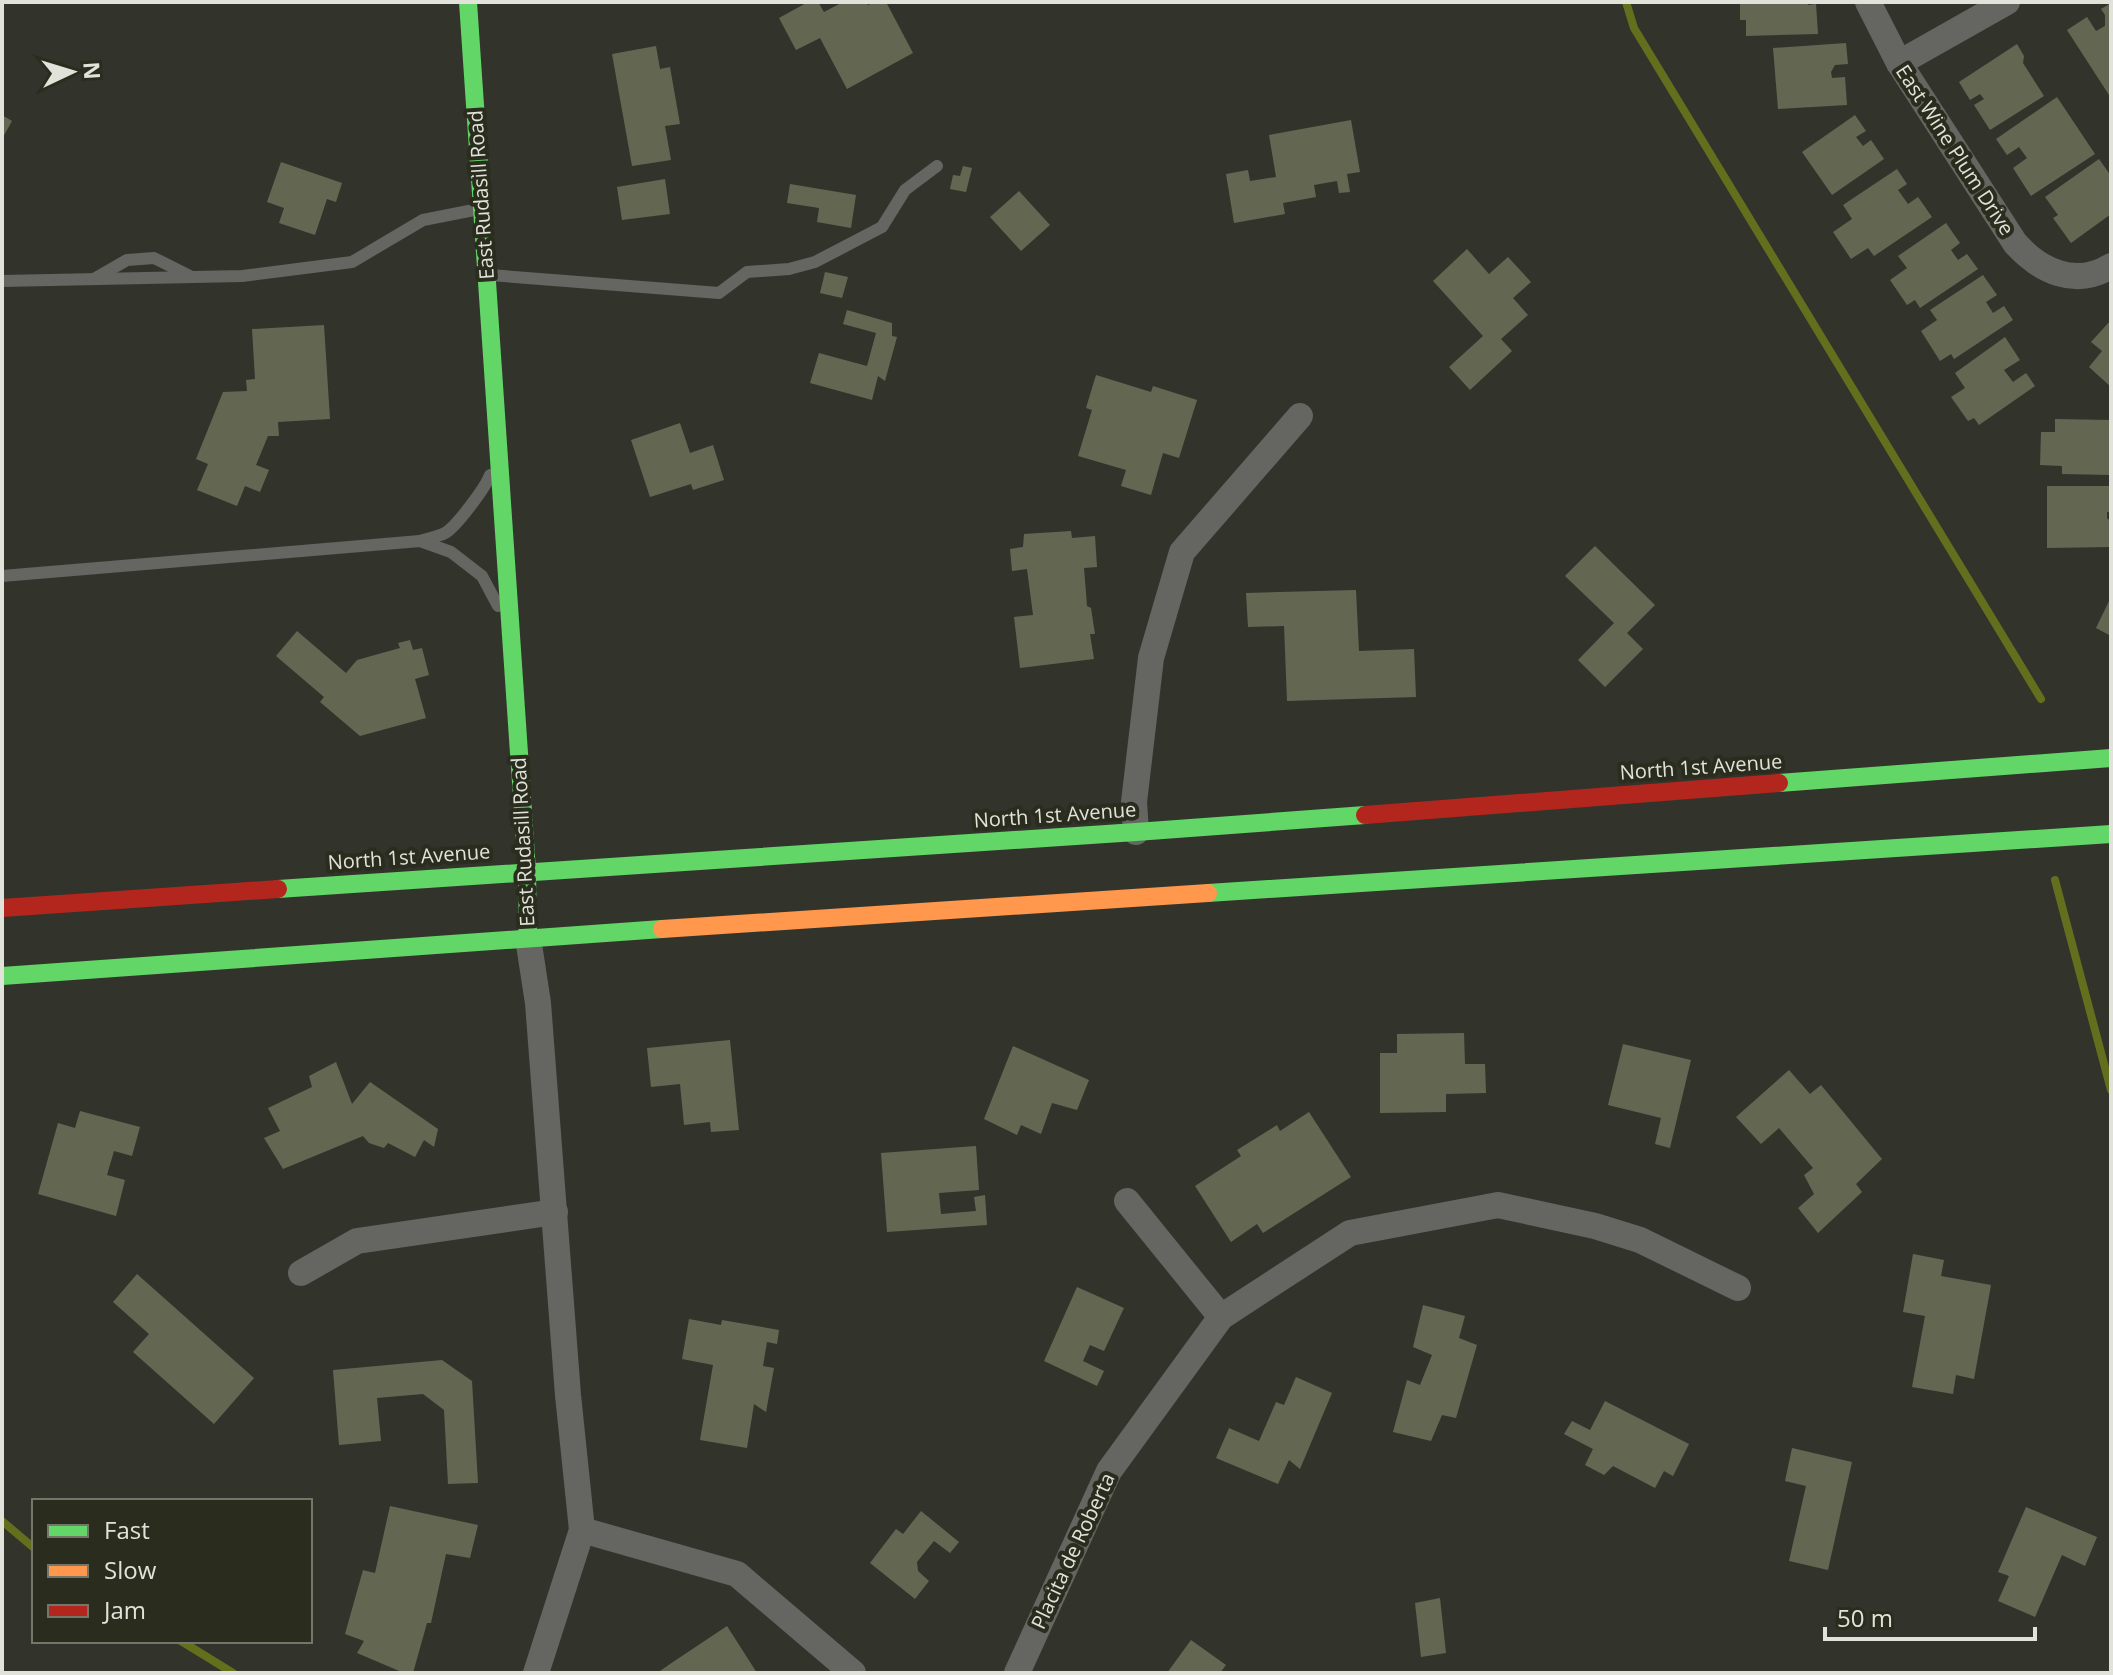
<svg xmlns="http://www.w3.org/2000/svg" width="2113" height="1675" font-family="'Open Sans',sans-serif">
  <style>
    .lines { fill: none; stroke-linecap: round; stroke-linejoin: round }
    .stream { stroke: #646f1d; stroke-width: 8 }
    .building { fill: #636752 }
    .lane { stroke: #656562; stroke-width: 12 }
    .street { stroke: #656562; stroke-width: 26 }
    .fast { stroke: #63d668; stroke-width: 18 }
    .slow { stroke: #ff974d; stroke-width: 18 }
    .jam { stroke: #b3261e; stroke-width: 18 }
    .labels { text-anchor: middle; stroke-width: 8; stroke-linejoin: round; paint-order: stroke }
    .street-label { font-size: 20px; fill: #e1e3da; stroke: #2a2d1e }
  </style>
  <rect width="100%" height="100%" fill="#32342c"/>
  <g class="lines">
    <g class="stream">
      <polyline points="1626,2 1634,28 2041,699"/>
      <polyline points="2055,880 2111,1090"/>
      <polyline points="2,1521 34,1548"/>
      <polyline points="181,1641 233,1673"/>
    </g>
  </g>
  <g class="building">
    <polygon points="808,2 818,2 824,12 843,2 866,2 868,5 875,2 886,2 913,53 847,89 820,38 796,50 779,18"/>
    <polygon points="1740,2 1808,2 1808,5 1816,4 1818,34 1746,36 1746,20 1740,20"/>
    <polygon points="2111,3 2111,94 2109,95 2067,30 2087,17 2096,31 2105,26 2105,15 2101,9"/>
    <polygon points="1846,43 1848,64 1835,65 1831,72 1832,78 1845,77 1847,105 1778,109 1773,48"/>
    <polygon points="2017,44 2024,56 2023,63 2044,96 1990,130 1974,105 1984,99 1980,94 1970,100 1959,82"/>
    <polygon points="656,46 660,69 670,67 680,124 665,126 671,160 632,166 612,54"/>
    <polygon points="2057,97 2095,154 2031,196 2013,168 2027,158 2019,147 2007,155 1996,139"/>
    <polygon points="2,115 12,121 2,139"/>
    <polygon points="1855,115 1866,131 1856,137 1863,146 1871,140 1884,159 1832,195 1802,152"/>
    <polygon points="1351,120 1360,172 1347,174 1350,192 1339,193 1337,181 1314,185 1316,197 1283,203 1285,214 1234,223 1226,174 1248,170 1250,181 1276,177 1269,135"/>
    <polygon points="2099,159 2111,176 2111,214 2071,243 2053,218 2058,215 2045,197"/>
    <polygon points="281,162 342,183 336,202 327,199 315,235 279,223 284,208 267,202"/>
    <polygon points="963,166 972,168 966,192 950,189 953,175 960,176"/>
    <polygon points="1897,169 1907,184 1898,190 1908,204 1918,197 1932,217 1874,256 1868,248 1851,259 1833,232 1852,219 1843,205"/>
    <polygon points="665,179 670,214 622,220 617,187"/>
    <polygon points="790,184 856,195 851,228 817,222 819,208 787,203"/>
    <polygon points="1019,191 1050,225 1021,251 990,217"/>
    <polygon points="1946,223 1960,243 1951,250 1958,260 1967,254 1978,269 1920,308 1915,300 1907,305 1890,280 1907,268 1898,256"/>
    <polygon points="1467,249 1489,274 1508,257 1531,282 1513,298 1528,315 1501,339 1512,351 1470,390 1449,367 1483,336 1433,281"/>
    <polygon points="825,272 848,277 842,298 820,293"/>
    <polygon points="1983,275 1997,295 1986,302 1993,313 2004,306 2013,320 1954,359 1951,354 1940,361 1921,331 1937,320 1930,310"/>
    <polygon points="847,310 892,323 892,336 897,337 885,381 878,376 872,400 810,383 819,353 867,366 876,333 843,324"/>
    <polygon points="2111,320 2111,387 2089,367 2102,351 2091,342"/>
    <polygon points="324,325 330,419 278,422 279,436 268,436 256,465 269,470 260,492 245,486 237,506 197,490 208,464 196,459 223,392 247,391 246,380 255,379 252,329"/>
    <polygon points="2005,337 2020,360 2004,370 2013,382 2026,373 2035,386 1979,425 1974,418 1968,421 1951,397 1965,388 1955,373"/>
    <polygon points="1096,375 1151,392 1153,386 1197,400 1179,458 1163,453 1151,495 1121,486 1126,470 1078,456 1092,410 1086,408"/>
    <polygon points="2055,419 2111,420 2111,475 2062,474 2062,466 2040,465 2041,432 2055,432"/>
    <polygon points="680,423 690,453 713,445 724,480 693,490 691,484 650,497 631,440"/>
    <polygon points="2047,486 2111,486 2111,512 2107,512 2107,518 2111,522 2111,547 2047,548"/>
    <polygon points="1071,531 1072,538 1095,536 1097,567 1084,568 1087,606 1091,608 1095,634 1090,634 1094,659 1020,668 1014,617 1033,615 1027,569 1012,571 1010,549 1023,547 1024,534"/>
    <polygon points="1595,546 1655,605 1627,633 1643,649 1605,687 1578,660 1614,623 1565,576"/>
    <polygon points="1356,590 1359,651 1414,649 1416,697 1287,701 1284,626 1248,627 1246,593"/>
    <polygon points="2111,597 2111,636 2096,628"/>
    <polygon points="297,631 346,673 357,660 400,648 398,643 410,640 413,650 422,648 429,675 415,679 426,718 360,736 320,702 324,697 276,656"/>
    <polygon points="1464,1033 1465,1064 1485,1064 1486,1093 1446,1094 1446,1112 1380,1113 1380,1053 1397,1053 1397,1034"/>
    <polygon points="730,1040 739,1130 711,1132 710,1122 684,1125 680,1084 651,1087 647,1048"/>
    <polygon points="1623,1044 1691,1060 1670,1148 1655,1144 1661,1118 1608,1105"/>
    <polygon points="1013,1046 1089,1080 1077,1110 1052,1103 1041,1134 1021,1125 1017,1135 984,1119"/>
    <polygon points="336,1062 352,1104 370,1082 438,1129 434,1147 424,1140 415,1157 388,1143 384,1148 369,1143 363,1136 283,1169 264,1138 280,1131 268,1108 312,1087 309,1076"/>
    <polygon points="1789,1070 1810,1094 1821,1085 1882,1159 1856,1184 1862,1192 1818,1233 1798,1208 1814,1194 1804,1175 1813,1168 1779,1128 1761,1144 1736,1117"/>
    <polygon points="80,1111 140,1127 132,1156 114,1151 107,1175 125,1180 116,1216 38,1194 58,1123 75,1128"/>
    <polygon points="1309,1112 1351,1177 1263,1233 1257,1224 1231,1242 1195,1186 1241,1156 1237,1150 1277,1125 1280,1131"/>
    <polygon points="976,1146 979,1190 939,1193 941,1214 976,1211 974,1197 985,1195 987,1225 887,1232 881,1153"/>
    <polygon points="1913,1254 1944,1260 1941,1276 1991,1285 1974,1379 1956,1375 1953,1394 1912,1387 1925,1316 1903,1312"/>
    <polygon points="137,1274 254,1378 214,1424 133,1352 149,1334 113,1302"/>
    <polygon points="1077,1287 1124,1308 1104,1351 1090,1345 1083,1361 1104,1371 1097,1386 1044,1361"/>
    <polygon points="1423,1305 1465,1316 1459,1338 1477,1345 1456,1418 1442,1415 1431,1441 1393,1432 1407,1380 1420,1385 1432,1355 1413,1347"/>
    <polygon points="689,1319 721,1325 722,1320 779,1330 777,1344 767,1342 763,1366 774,1368 766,1412 754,1404 747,1448 700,1440 713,1365 682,1359"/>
    <polygon points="442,1360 472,1381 478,1483 448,1484 444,1410 423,1394 377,1398 381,1441 339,1445 333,1370"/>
    <polygon points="1296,1377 1332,1393 1300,1469 1289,1460 1278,1484 1216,1458 1229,1428 1259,1441 1276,1402 1284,1405"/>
    <polygon points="1605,1401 1689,1444 1673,1476 1664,1471 1655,1488 1613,1466 1604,1475 1585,1465 1593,1449 1564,1434 1572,1421 1590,1430"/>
    <polygon points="1792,1448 1852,1462 1828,1570 1789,1561 1806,1486 1785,1481"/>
    <polygon points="390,1506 478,1525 470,1558 446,1554 431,1623 427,1623 413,1673 404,1673 357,1653 364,1641 345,1634 363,1570 375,1573"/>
    <polygon points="2026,1507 2097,1537 2085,1566 2062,1555 2035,1617 1998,1601 2009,1576 1998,1572"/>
    <polygon points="921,1511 959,1542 950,1553 934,1541 917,1562 918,1571 929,1581 915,1599 870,1563 896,1529 903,1534"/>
    <polygon points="1440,1598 1446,1653 1421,1657 1415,1603"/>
    <polygon points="727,1626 757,1673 657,1673 673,1662"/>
    <polygon points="1191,1640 1226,1665 1220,1673 1167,1673"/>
  </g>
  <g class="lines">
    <g class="lane">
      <polyline points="490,275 719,293 747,272 789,269 815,262 882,227 905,190 937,166"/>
      <polyline points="94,279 127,260 154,258 190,276"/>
      <polyline points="2,281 242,276 352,262 423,220 479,209"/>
      <path d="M420,541C428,538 438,537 445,533C456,527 486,487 490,475"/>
      <polyline points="2,576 420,541 451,552 482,576 498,606"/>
    </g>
    <g class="street">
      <path d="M1868,2L1899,63L2015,243C2040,271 2075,288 2111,266"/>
      <polyline points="1899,63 2007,2"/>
      <polyline points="1136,832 1134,802 1151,658 1182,552 1300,416"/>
      <polyline points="528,938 538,1003 568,1395 582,1530 536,1673"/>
      <polyline points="1127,1201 1221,1317"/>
      <polyline points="301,1273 357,1241 555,1212"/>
      <polyline points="582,1530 737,1574 853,1673"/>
      <polyline points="1017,1673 1109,1471 1221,1317 1350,1233 1498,1205 1595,1226 1640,1240 1738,1288"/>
    </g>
    <g class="fast">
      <polyline points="468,2 527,871 528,938"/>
      <polyline points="1779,783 2111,758"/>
      <polyline points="278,889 1136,832 1365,815"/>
      <polyline points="1208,893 2111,834"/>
      <polyline points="2,976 662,929"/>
    </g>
    <polyline class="slow" points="662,929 1208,893"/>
    <g class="jam">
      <polyline points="1365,815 1779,783"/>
      <polyline points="2,908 278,889"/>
    </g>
  </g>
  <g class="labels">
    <g class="street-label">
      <text transform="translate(1955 150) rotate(57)" y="7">East Wine Plum Drive</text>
      <text transform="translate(481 195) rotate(-94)" y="7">East Rudasill Road</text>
      <text transform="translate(1701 767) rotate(-4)" y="7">North 1st Avenue</text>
      <text transform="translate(1055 815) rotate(-4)" y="7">North 1st Avenue</text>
      <text transform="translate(523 842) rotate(-93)" y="7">East Rudasill Road</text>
      <text transform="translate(409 857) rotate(-4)" y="7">North 1st Avenue</text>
      <text transform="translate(1073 1551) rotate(-65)" y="7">Placita de Roberta</text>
    </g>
  </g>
  <rect width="2113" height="1675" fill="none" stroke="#e1e3da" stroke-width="8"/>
  <rect x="32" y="1499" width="280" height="144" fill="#2a2d1e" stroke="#737669" stroke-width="2"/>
  <rect x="48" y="1525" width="40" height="12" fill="#63d668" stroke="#737669" stroke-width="2"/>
  <text x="104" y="1539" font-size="24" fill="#e1e3da">Fast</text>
  <rect x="48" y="1565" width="40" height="12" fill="#ff974d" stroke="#737669" stroke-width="2"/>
  <text x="104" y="1579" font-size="24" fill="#e1e3da">Slow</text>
  <rect x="48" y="1605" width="40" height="12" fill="#b3261e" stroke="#737669" stroke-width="2"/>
  <text x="104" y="1619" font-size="24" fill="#e1e3da">Jam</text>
  <g transform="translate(72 72) rotate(86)" stroke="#2a2d1e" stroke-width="6" paint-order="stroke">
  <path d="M0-6L14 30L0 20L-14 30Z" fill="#e1e3da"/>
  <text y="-12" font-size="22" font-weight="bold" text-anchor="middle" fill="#e1e3da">N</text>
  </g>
  <path d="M1825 1627v12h210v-12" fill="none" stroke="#e1e3da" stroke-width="4"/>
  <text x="1837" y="1627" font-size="24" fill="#e1e3da" stroke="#2a2d1e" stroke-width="6" paint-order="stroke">50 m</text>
</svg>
